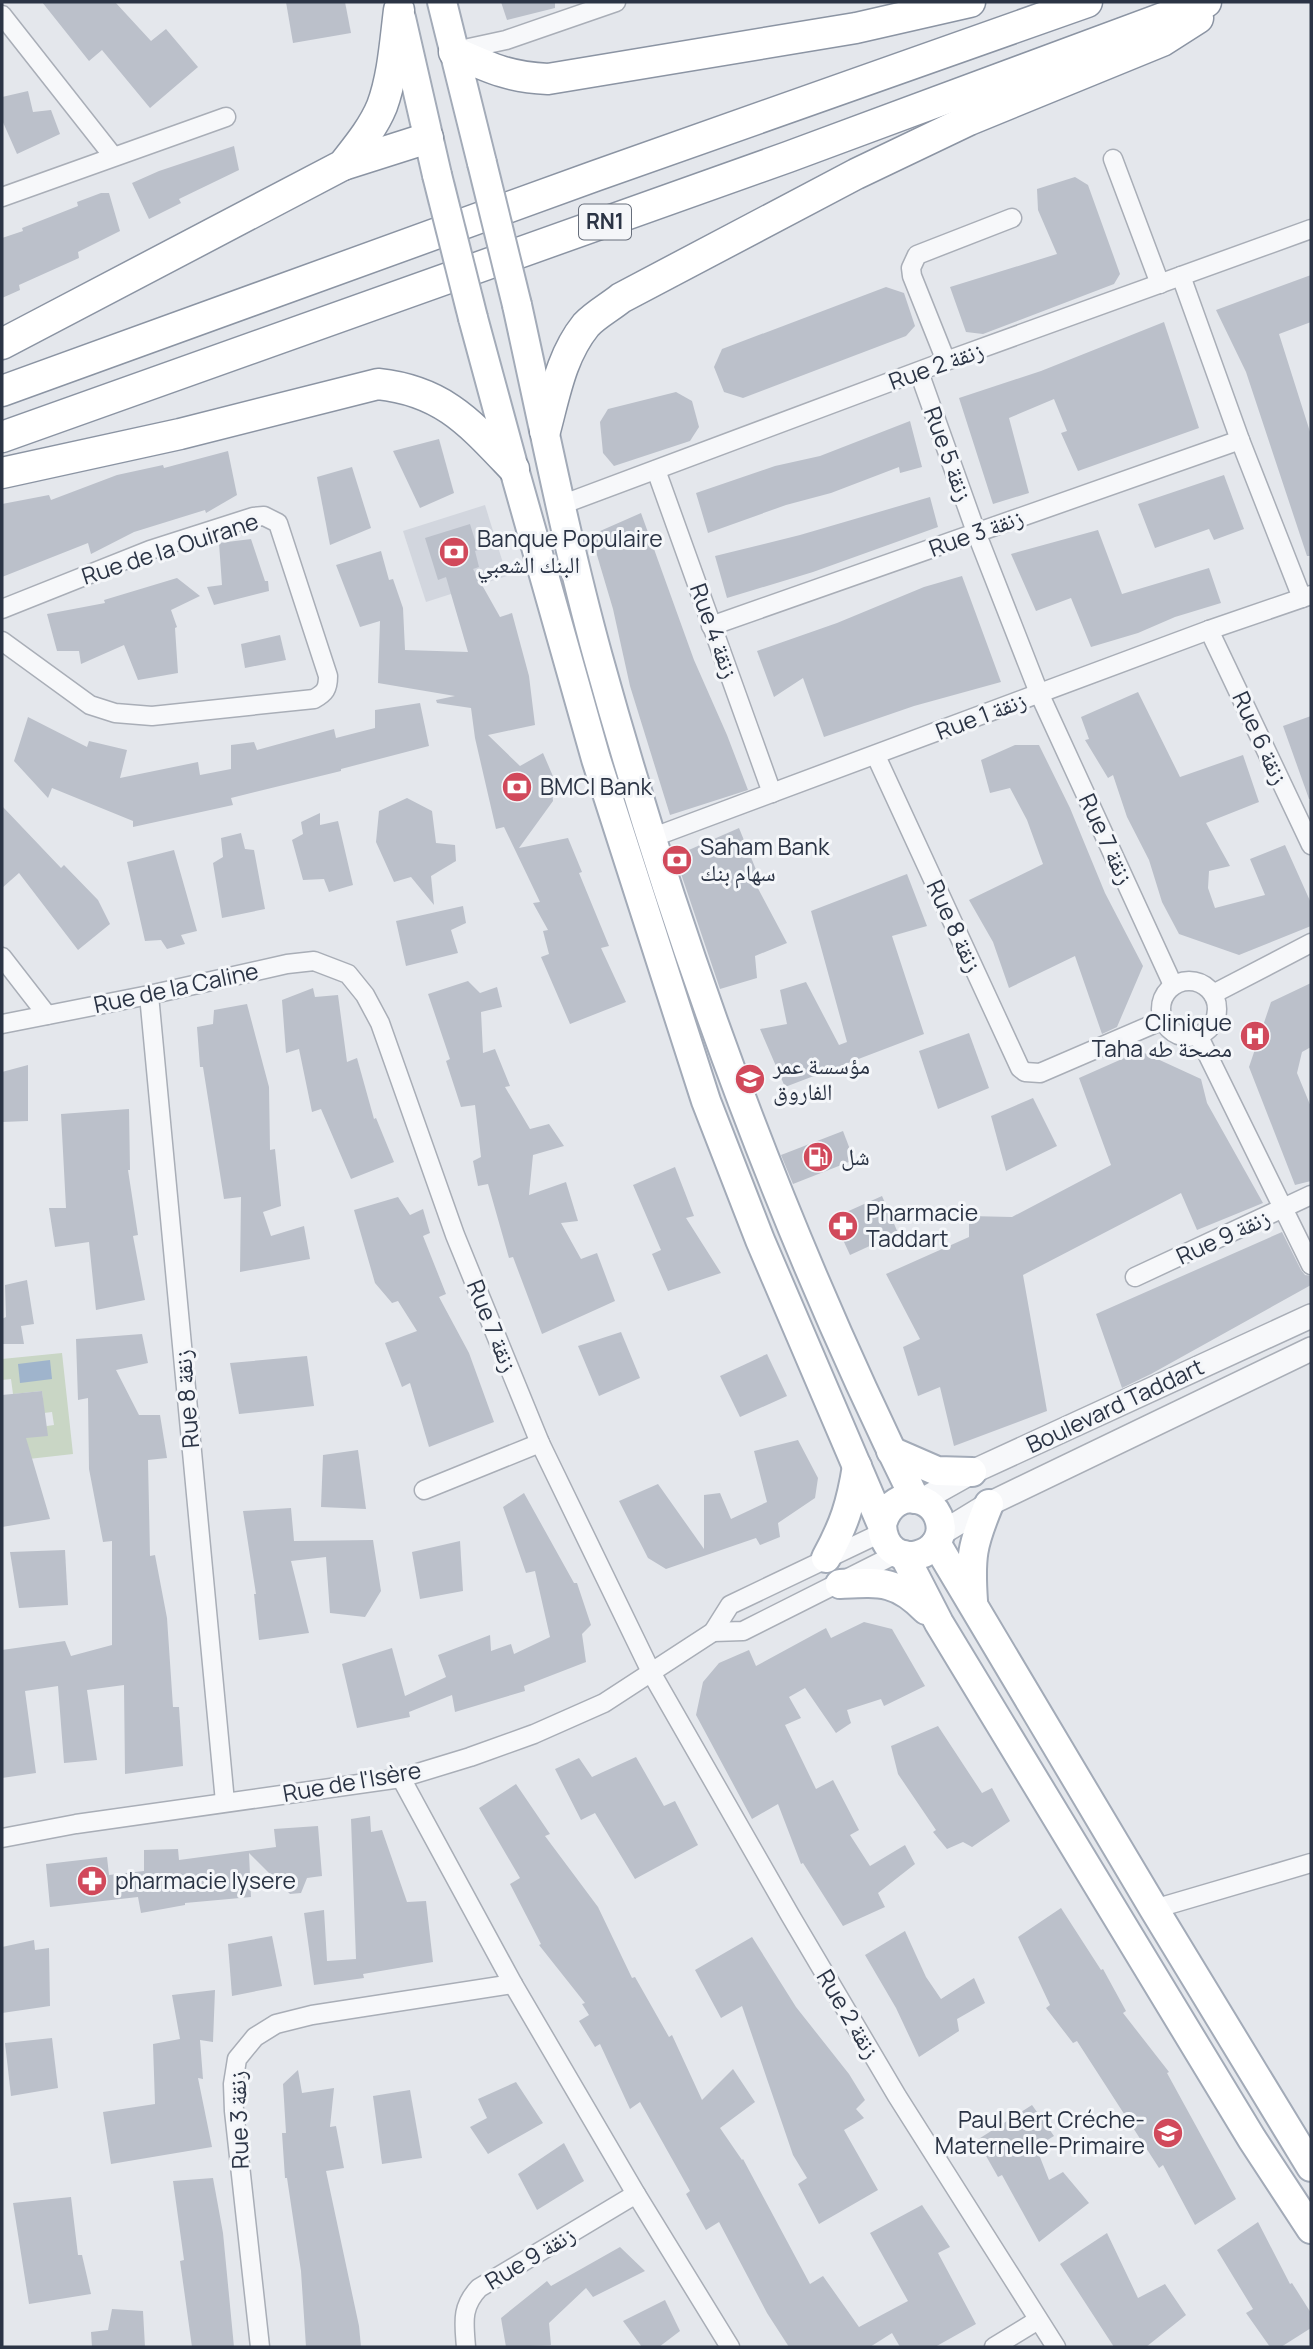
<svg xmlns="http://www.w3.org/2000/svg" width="1313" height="2349" font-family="Manrope,'Noto Naskh Arabic',sans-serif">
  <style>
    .built { fill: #d2d6de }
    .green { fill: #c9d6c5 }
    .water { fill: #9fb4cc }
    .building { fill: #bbc0ca }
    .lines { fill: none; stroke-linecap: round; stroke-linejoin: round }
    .minor-casing { stroke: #a9aeb7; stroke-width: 21 }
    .tertiary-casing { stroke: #a9aeb7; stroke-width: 26 }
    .primary-casing { stroke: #a3abb8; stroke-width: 32 }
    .trunk-casing { stroke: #8b94a3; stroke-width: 33 }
    .minor { stroke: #f7f8fa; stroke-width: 18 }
    .tertiary { stroke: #f7f8fa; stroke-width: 23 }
    .primary { stroke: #fff; stroke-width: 28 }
    .trunk { stroke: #fff; stroke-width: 30 }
    .primary-bridge-casing { stroke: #a3abb8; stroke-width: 32; stroke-linecap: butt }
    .primary-bridge { stroke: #fff; stroke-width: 28 }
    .labels { text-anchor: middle; stroke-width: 6; stroke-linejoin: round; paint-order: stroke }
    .shield { fill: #f4f6f9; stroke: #676e7b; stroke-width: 2 }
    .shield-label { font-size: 21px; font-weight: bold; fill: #2b3445 }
    .street-label { font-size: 23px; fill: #2b3445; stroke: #f4f6f9 }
    .poi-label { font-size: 23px; fill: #2b3445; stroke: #f4f6f9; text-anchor: start }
  </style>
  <rect width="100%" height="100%" fill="#e4e7ec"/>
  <polygon class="built" points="485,505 507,576 426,602 403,531"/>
  <polygon class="green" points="62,1353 73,1454 2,1462 2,1437 25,1438 47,1426 54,1425 52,1412 44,1413 42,1391 13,1394 11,1379 2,1380 2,1359"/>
  <polygon class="water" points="50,1360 52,1379 20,1383 18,1364"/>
  <g class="building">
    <polygon points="42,2 115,2 151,41 166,29 198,67 150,108 102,50 89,61"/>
    <polygon points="286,2 345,2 351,33 293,43"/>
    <polygon points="501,2 555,2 555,8 507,20"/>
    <polygon points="28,91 33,112 51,110 60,134 17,154 2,120 2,97"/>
    <polygon points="234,146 239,170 179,199 181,203 149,219 132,183 159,171"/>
    <polygon points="1075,177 1088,185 1120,274 1114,284 983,334 966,332 950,287 1057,254 1038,210 1037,189"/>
    <polygon points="101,193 109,193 120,231 78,252 79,258 19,285 20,290 2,298 2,238 23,231 22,228 78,206 77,202"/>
    <polygon points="1311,275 1311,322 1279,334 1311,435 1311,556 1307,556 1246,372 1216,310"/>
    <polygon points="886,287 904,293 915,326 906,336 743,398 724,392 714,367 722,349"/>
    <polygon points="1164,322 1199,428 1078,471 1061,433 1067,431 1054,399 1009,418 1029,493 993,504 959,398 1041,371"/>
    <polygon points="676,392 692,401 699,427 690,441 614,466 603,453 600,422 608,409"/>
    <polygon points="910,421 922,467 900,473 899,467 831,493 786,505 708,533 696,493 775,466 820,456"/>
    <polygon points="439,439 454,493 420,508 393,451"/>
    <polygon points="228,451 237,495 206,513 205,510 134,532 91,554 88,543 2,577 2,504 49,495 51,500 117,475 163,465 164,468"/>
    <polygon points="352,467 371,528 330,545 317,477"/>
    <polygon points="1224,475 1244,529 1214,540 1209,529 1155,548 1138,504"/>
    <polygon points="930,497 938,527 813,572 727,598 715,556 800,535"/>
    <polygon points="641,513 694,660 727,735 748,790 670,815 630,686 613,609 591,535"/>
    <polygon points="470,524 478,550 475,551 479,567 473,569 500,617 512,613 529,676 535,725 488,735 520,766 543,753 555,781 552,790 553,801 519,848 568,838 582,872 579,873 609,946 601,948 626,1002 570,1024 541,957 549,954 543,931 548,930 533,903 540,902 504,827 496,829 475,738 471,708 437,703 436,700 455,696 378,683 380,621 360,627 336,565 381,551 389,580 393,579 403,608 405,650 468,652 446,577 438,580 425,538"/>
    <polygon points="1098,530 1122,594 1209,568 1221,603 1175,617 1138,633 1091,647 1071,598 1036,611 1011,554"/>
    <polygon points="251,539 265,581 268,581 269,591 214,605 207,587 222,585 219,543"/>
    <polygon points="962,576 1001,682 914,706 824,737 803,678 774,697 757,651 837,623 924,587"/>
    <polygon points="177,578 200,596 171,610 177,627 175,628 178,673 138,680 124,645 81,664 79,651 57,651 47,614 105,603 104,600"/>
    <polygon points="280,635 286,660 245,668 241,644"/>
    <polygon points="1138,692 1180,777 1243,755 1259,802 1206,823 1230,866 1209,871 1208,888 1215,908 1265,895 1250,859 1285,845 1311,903 1311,926 1239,955 1179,934 1162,902 1149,860 1127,817 1113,775 1108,778 1085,740 1089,739 1081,717"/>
    <polygon points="420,703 429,746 341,769 341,771 231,798 233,805 133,827 133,821 52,788 48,798 14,761 28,717 87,747 89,741 127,750 120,778 198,762 200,775 231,769 231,745 254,742 257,750 334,729 336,738 375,728 375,710"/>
    <polygon points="1311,716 1311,799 1309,799 1283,726"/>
    <polygon points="1015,745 1039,745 1070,808 1105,893 1143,966 1117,1027 1102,1034 1075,956 1009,988 993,942 969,900 1043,864 1027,820 1010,788 990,793 981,760"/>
    <polygon points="407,798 432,811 436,843 455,845 456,861 431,876 434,905 411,877 394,882 376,842 379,811"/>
    <polygon points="2,806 61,868 64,865 98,900 110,924 78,950 19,873 2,888"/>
    <polygon points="320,813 320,825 338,821 353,885 329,892 324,879 303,880 292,840 303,834 301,822"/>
    <polygon points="739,828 759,877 753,879 787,943 755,956 757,978 720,989 675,856"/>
    <polygon points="241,833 245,849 254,850 265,909 222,918 213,863 223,857 221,838"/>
    <polygon points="174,850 197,931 181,935 185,944 167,949 161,940 145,941 127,862"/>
    <polygon points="907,874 927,926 892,936 924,1034 785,1087 760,1029 787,1024 780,990 806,982 839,1045 847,1042 811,911"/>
    <polygon points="463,906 466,923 451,930 458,953 406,966 396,921"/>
    <polygon points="468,981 480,993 497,987 502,1007 481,1012 483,1053 495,1049 510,1086 505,1087 530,1129 549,1124 564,1146 533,1155 529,1195 566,1182 578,1221 561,1223 581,1259 597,1253 615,1301 542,1334 513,1257 509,1258 488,1184 478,1186 473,1161 481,1157 475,1105 461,1107 446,1061 450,1059 428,994"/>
    <polygon points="1311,983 1311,1047 1302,1052 1297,1073 1311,1107 1311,1181 1295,1185 1249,1067 1271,1002"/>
    <polygon points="313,988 315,997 338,995 347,1062 357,1058 374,1119 376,1118 394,1162 351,1179 321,1109 312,1112 299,1049 286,1053 282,1000"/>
    <polygon points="247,1004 269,1087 270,1150 275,1149 281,1206 263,1212 271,1236 304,1226 310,1259 240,1272 241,1197 224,1199 203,1067 200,1067 197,1027 213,1024 214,1010"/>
    <polygon points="969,1033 989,1088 938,1109 919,1051"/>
    <polygon points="1140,1051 1201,1079 1207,1103 1263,1203 1197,1230 1181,1193 1023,1275 1047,1411 954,1446 940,1387 918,1396 903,1347 920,1339 886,1274 969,1237 969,1216 1012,1217 1111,1165 1079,1078"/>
    <polygon points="28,1065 28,1121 2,1122 2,1072"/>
    <polygon points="1033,1098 1057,1146 1006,1171 991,1116"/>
    <polygon points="129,1109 130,1170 128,1170 138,1235 133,1236 145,1300 96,1310 89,1242 55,1247 49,1208 66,1208 61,1114"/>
    <polygon points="843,1131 854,1160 793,1184 781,1155"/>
    <polygon points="675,1167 694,1216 686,1218 721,1273 668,1291 652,1254 661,1250 633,1185"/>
    <polygon points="882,1196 898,1233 850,1255 833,1218"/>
    <polygon points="398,1197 410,1215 423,1209 430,1233 423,1236 446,1294 439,1297 469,1353 494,1422 429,1447 410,1383 402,1387 385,1343 417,1331 398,1301 392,1303 375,1283 354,1210"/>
    <polygon points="1282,1232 1301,1270 1305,1275 1311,1276 1311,1285 1151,1374 1122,1388 1096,1314"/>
    <polygon points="27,1280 34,1324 21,1326 24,1344 2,1344 2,1319 6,1317 5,1285"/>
    <polygon points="621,1332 640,1378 599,1396 578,1346"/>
    <polygon points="142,1334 148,1363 116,1370 139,1415 160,1415 167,1458 148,1460 150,1556 155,1555 167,1618 173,1707 179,1707 183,1766 125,1774 124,1685 87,1690 97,1760 64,1763 58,1686 25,1691 36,1773 2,1778 2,1650 65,1641 71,1656 112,1645 112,1541 103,1542 89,1469 88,1398 78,1400 76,1339"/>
    <polygon points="767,1354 787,1396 740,1417 720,1376"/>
    <polygon points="307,1356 314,1406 239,1414 230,1363"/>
    <polygon points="42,1391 48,1436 26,1438 50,1519 2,1527 2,1395"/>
    <polygon points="798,1440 818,1478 815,1498 778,1523 780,1537 760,1545 756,1538 666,1569 648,1558 619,1501 658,1484 704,1549 704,1495 720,1493 731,1519 767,1502 754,1451"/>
    <polygon points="358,1450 366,1509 321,1507 323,1455"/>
    <polygon points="524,1493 574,1583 577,1583 591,1625 582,1634 586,1662 524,1686 525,1691 455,1712 452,1695 409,1712 410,1717 357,1728 342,1664 392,1648 405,1696 446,1677 438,1655 490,1635 491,1651 511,1644 514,1654 550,1637 535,1571 526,1573 503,1507"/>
    <polygon points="291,1508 294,1541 373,1540 381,1591 365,1617 330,1613 326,1557 291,1561 309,1633 259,1640 254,1594 256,1594 243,1511"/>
    <polygon points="460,1541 463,1591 420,1599 412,1552"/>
    <polygon points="65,1550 68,1605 19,1608 10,1552"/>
    <polygon points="864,1622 892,1629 925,1686 884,1706 881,1699 847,1710 851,1723 836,1733 805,1688 789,1697 801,1718 785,1725 816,1789 833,1780 859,1830 850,1835 870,1866 905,1845 915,1864 878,1893 885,1907 843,1926 803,1863 801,1864 778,1804 752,1819 696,1715 703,1682 719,1663 749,1650 756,1666 826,1628 831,1638"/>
    <polygon points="938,1726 982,1793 992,1788 1010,1821 972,1847 963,1842 947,1849 933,1832 936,1830 898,1774 891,1746"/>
    <polygon points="636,1757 664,1806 675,1801 698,1845 635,1879 595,1813 581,1820 555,1769 579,1758 592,1777"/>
    <polygon points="516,1784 550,1834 545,1836 598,1907 632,1978 635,1977 669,2037 672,2035 702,2100 733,2069 755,2102 720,2128 742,2160 743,2159 810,2284 823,2276 859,2327 908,2301 870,2233 922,2205 950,2247 938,2253 976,2324 935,2347 900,2347 892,2333 870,2347 789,2347 767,2313 719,2222 706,2230 686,2194 690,2191 640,2102 630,2109 600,2044 595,2047 579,2021 589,2015 582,2004 585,2003 539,1945 541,1944 510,1884 520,1878 479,1808"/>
    <polygon points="370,1816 371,1832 382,1830 407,1902 426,1901 433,1962 363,1974 364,1978 314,1985 304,1913 324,1910 327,1961 356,1959 351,1819"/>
    <polygon points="318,1826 322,1876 307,1878 301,1893 290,1894 249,1853 251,1897 185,1903 185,1905 141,1913 138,1897 50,1907 46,1864 107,1857 109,1875 144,1871 144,1850 178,1849 179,1860 276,1847 274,1829"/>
    <polygon points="1061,1908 1101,1970 1103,1969 1126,2011 1123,2013 1169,2072 1167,2073 1236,2199 1195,2225 1163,2165 1159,2168 1077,2041 1073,2043 1046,2008 1050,2005 1018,1937"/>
    <polygon points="905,1931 926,1977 941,1999 974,1978 985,2003 957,2019 959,2031 919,2057 896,2008 865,1955"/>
    <polygon points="272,1936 282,1986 232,1996 228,1944"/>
    <polygon points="752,1937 796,2007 849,2074 865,2100 856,2109 864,2118 844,2130 878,2190 819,2224 798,2184 807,2178 793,2155 742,2006 721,2018 695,1970"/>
    <polygon points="34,1940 35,1950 49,1948 50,2006 2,2013 2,1947"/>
    <polygon points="215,1990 213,2042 200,2040 203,2079 198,2078 212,2147 111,2164 103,2112 155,2104 153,2044 180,2039 172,1995"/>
    <polygon points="52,2038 58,2088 11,2096 5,2043"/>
    <polygon points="298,2070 302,2093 334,2088 330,2127 336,2126 344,2168 326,2171 359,2326 361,2347 306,2347 301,2271 287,2178 285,2178 282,2133 286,2133 283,2084"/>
    <polygon points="516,2082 543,2123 488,2154 470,2127 487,2118 478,2099"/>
    <polygon points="410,2090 422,2158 382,2164 373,2096"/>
    <polygon points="1032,2105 1054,2136 1036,2147 1049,2180 1063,2172 1089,2203 1039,2242 1002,2175 998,2177 977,2140"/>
    <polygon points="564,2143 584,2181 537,2210 518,2174"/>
    <polygon points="213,2178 223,2233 234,2347 192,2347 180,2261 184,2260 173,2181"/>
    <polygon points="71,2197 78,2255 82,2255 91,2294 29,2304 13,2203"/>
    <polygon points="1258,2222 1290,2284 1292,2283 1311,2313 1311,2328 1281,2347 1270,2347 1246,2313 1253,2309 1217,2250"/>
    <polygon points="1107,2233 1138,2298 1165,2284 1186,2315 1146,2347 1114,2347 1060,2264"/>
    <polygon points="620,2247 645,2271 593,2297 586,2288 549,2323 551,2345 506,2347 501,2318 547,2281 551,2286"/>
    <polygon points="665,2300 680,2331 659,2347 642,2347 623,2321"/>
    <polygon points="112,2309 143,2311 145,2347 92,2347 91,2332 108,2330"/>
  </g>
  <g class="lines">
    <g class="minor-casing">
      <g id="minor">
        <polyline points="2,15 113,156"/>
        <polyline points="455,51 506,40 616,2"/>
        <polyline points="1113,159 1160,284"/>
        <polyline points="2,197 226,117"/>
        <polyline points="1181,276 1240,440 1302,598"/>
        <polyline points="946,361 912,276 911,268 917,255 1012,218"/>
        <polyline points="919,372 976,532 1039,693 1173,985"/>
        <polyline points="656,470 772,793"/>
        <polyline points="561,505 946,361 1311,229"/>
        <path d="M2,609L150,550L253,517L264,516L278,523L328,676C328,689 325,693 314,699L152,716L115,713L90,705L2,641"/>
        <polyline points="711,626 1240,440"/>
        <polyline points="1209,630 1311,845"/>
        <polyline points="876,756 1020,1068 1025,1072 1040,1073 1163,1020"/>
        <polyline points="651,838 1209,630 1311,595"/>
        <polyline points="2,957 47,1015"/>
        <circle cx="1189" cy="1009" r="28"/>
        <polyline points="1213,994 1311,943"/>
        <polyline points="149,995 225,1802"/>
        <polyline points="2,1024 149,995 287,964 314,961 348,974 365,995 380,1023 455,1235 540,1443 652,1674 790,1915 897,2096 1056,2347"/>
        <polyline points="1198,1035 1311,1265"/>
        <polyline points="1135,1277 1311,1195"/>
        <polyline points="424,1490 540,1443"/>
        <polyline points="713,1632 743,1631 898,1553"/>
        <polyline points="401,1778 513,1984 636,2194 730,2347"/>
        <polyline points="2,1838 76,1824 401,1778 470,1757 534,1734 604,1703 713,1632 730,1605 883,1532"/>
        <polyline points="1154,1909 1311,1863"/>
        <polyline points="260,2347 234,2111 233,2084 237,2059 255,2037 276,2024 312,2015 513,1984"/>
        <path d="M466,2347C464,2322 461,2307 479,2288L636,2194"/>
        <polyline points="994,2347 1038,2320"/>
      </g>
    </g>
    <g class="tertiary-casing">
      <g id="tertiary">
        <polyline points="922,1500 972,1472 1311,1316"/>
        <polyline points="940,1534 989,1504 1311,1349"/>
      </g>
    </g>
    <g class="primary-casing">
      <g id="primary">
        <polyline points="442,2 482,163"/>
        <polyline points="401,18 437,175"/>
        <path d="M517,305C543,423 566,541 598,657C678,946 782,1230 915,1499"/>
        <path d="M473,318L514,469L596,759L706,1101L760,1240L882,1525C885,1577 955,1556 938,1516C935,1509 930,1504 923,1501C903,1492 886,1506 882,1525"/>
        <polyline points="891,1451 937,1471 972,1472"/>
        <polyline points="936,1543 1154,1909 1311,2167"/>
        <polyline points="904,1555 939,1623 1252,2139 1311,2229"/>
        <path d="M826,1558C844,1525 851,1504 857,1466"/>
        <path d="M840,1584C880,1582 897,1580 926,1610"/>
        <path d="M973,1601C970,1557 972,1545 989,1504"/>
      </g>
    </g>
    <g class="trunk-casing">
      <g id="trunk">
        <path d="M454,52C490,68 508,77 548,79L856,28L970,2"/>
        <polyline points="343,165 428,138"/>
        <path d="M2,344L343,165C357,147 373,128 382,106C393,76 395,42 399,10"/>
        <polyline points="2,391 595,176 1087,2"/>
        <path d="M545,431C555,394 561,356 586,325C595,315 610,307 621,298L856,174L969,120L1162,41L1198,18"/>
        <polyline points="2,437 788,157 1206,2"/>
        <path d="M2,473L180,434L378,384C444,391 471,424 514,469"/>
      </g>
    </g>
    <use href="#minor" class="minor"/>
    <use href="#tertiary" class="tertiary"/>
    <use href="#primary" class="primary"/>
    <use href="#trunk" class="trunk"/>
    <g class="primary-bridge-casing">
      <g id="primary-bridge">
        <polyline points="482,163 517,305"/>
        <polyline points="437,175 473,318"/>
      </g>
    </g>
    <use href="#primary-bridge" class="primary-bridge"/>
  </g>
  <defs>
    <g id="bank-disc" transform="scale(1.575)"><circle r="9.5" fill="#d1495b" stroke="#f4f6f9"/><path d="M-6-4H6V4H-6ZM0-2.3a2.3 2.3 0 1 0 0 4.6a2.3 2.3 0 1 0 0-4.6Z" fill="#fff"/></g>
    <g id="hospital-disc" transform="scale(1.575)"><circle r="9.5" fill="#d1495b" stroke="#f4f6f9"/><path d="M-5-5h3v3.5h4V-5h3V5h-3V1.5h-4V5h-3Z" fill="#fff"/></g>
    <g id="school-disc" transform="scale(1.575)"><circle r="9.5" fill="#d1495b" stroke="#f4f6f9"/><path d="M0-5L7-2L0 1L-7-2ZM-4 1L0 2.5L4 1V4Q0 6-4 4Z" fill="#fff"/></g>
    <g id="fuel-disc" transform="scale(1.575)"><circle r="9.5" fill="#d1495b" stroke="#f4f6f9"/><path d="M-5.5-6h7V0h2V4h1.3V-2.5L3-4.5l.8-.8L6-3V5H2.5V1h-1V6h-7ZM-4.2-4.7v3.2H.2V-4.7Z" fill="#fff"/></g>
    <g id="pharmacy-disc" transform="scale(1.575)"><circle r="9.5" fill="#d1495b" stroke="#f4f6f9"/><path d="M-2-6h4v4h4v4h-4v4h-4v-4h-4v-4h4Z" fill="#fff"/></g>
  </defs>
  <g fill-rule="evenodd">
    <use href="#bank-disc" x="454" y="552"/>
    <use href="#bank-disc" x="517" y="787"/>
    <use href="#bank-disc" x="677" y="860"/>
    <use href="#hospital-disc" x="1255" y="1036"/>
    <use href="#school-disc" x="750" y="1079"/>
    <use href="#fuel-disc" x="818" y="1157"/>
    <use href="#pharmacy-disc" x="843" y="1226"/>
    <use href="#pharmacy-disc" x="92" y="1881"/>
    <use href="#school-disc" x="1168" y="2133"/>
  </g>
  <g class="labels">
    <rect class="shield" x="579" y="204.5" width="52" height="35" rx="5"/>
    <g class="shield-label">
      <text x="605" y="229">RN1</text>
    </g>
    <g class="street-label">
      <text transform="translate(936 366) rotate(-20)" y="8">Rue 2 زنقة</text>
      <text transform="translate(948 454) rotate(70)" y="8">Rue 5 زنقة</text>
      <text transform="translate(976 533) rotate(-20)" y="8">Rue 3 زنقة</text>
      <text transform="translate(170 549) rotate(-18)" y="8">Rue de la Ouirane</text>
      <text transform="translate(714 631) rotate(70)" y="8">Rue 4 زنقة</text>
      <text transform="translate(981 716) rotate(-21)" y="8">Rue 1 زنقة</text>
      <text transform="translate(1260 738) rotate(65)" y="8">Rue 6 زنقة</text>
      <text transform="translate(1106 839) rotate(65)" y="8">Rue 7 زنقة</text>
      <text transform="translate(954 926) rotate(65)" y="8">Rue 8 زنقة</text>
      <text transform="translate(176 988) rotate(-12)" y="8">Rue de la Caline</text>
      <text transform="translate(1223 1237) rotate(-25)" y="8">Rue 9 زنقة</text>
      <text transform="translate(492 1326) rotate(68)" y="8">Rue 7 زنقة</text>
      <text transform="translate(187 1399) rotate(-95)" y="8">Rue 8 زنقة</text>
      <text transform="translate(1115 1406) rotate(-25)" y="8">Boulevard Taddart</text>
      <text transform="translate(352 1782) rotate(-10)" y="8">Rue de l'Isère</text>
      <text transform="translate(848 2014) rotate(59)" y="8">Rue 2 زنقة</text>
      <text transform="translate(239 2120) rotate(-92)" y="8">Rue 3 زنقة</text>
      <text transform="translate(530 2258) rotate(-31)" y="8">Rue 9 زنقة</text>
    </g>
    <g class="poi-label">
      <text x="477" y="547">Banque Populaire<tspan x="477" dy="26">البنك الشعبي</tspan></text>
      <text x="540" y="795">BMCI Bank</text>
      <text x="700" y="855">Saham Bank<tspan x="700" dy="26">سهام بنك</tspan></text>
      <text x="1232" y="1031" text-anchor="end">Clinique<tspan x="1232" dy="26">Taha مصحة طه</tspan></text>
      <text x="773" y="1074">مؤسسة عمر<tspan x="773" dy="26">الفاروق</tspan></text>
      <text x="841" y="1165">شل</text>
      <text x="866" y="1221">Pharmacie<tspan x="866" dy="26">Taddart</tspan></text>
      <text x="115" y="1889">pharmacie lysere</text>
      <text x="1145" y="2128" text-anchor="end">Paul Bert Créche-<tspan x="1145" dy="26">Maternelle-Primaire</tspan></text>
    </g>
  </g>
  <rect width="1313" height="2349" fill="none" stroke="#2b3445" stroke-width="7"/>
</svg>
